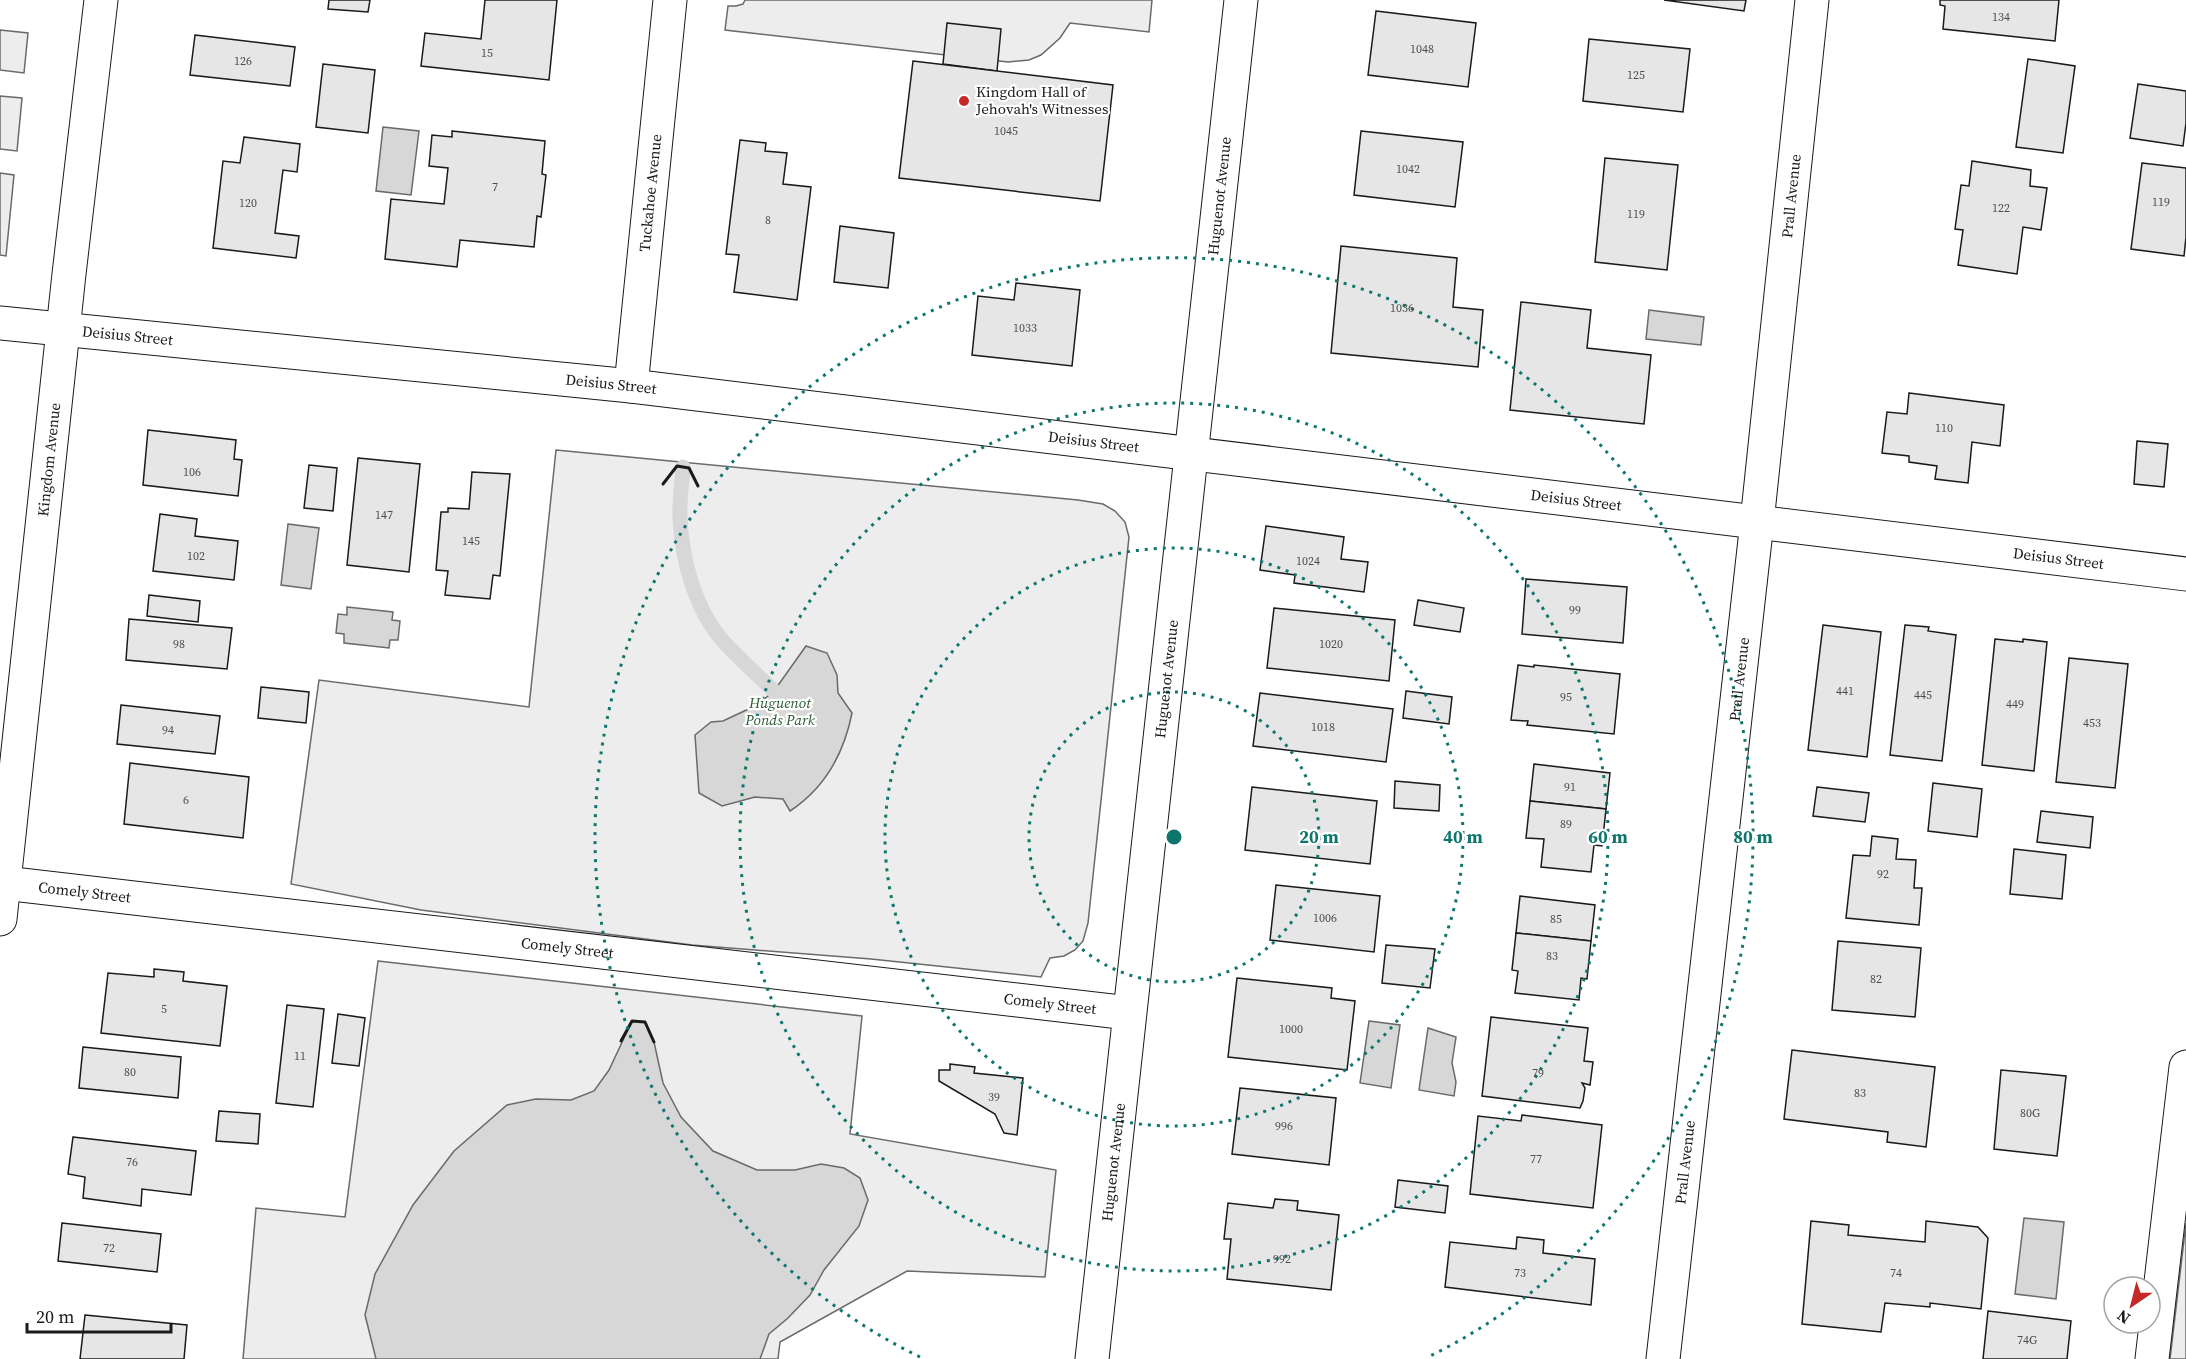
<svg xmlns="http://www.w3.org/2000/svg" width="2186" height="1359" font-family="'Source Serif 4',serif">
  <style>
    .built { fill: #ededed; stroke: #6a6a6a; stroke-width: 1.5 }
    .water { fill: #d7d7d7; stroke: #6a6a6a; stroke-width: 1.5 }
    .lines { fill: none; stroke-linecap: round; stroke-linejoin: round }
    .stream { stroke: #d7d7d7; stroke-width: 15 }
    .building { fill: #e6e6e6; stroke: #1a1a1a; stroke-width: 1.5 }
    .minor-casing { stroke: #1a1a1a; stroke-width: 35 }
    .tertiary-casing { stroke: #1a1a1a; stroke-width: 35 }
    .minor { stroke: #fff; stroke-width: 33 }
    .tertiary { stroke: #fff; stroke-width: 33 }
    .wall { stroke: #1a1a1a; stroke-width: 3 }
    .ring { fill: none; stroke: #0f766e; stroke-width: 3; stroke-dasharray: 3 6 }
    .poi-dot { fill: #c62828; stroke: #fff; stroke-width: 2 }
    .labels { text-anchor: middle; stroke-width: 4.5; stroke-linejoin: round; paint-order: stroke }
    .number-label { font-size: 12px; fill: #4d4d4d }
    .poi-label { font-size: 15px; fill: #1a1a1a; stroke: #fff; text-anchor: start }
    .street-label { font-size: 15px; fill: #1a1a1a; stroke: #fff }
    .park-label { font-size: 15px; font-style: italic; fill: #2b5a34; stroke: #fff }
    .centre { fill: #0f766e; stroke: #fff; stroke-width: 3 }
    .ring-label { font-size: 18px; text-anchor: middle; font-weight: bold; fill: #0f766e; stroke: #fff; stroke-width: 4.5; stroke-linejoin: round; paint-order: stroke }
  </style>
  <rect width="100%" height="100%" fill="#fff"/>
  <g class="built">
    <polygon points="745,0 1152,0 1149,32 1070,23 1060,38 1041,55 1029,60 1008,62 725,30 728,6 736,6 743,4"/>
    <polygon points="0,30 28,33 24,73 0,70"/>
    <polygon points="0,96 22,98 17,151 0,149"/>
    <polygon points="0,173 14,175 6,256 0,255"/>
    <polygon points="556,450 1078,500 1103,504 1115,511 1125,522 1129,537 1088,923 1083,941 1075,950 1064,956 1050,958 1041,977 871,959 692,945 421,910 291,884 319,680 529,707"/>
    <polygon points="378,961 862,1016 850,1134 1056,1170 1045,1277 907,1271 780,1342 778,1359 243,1359 256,1208 345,1217"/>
    <polygon points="2186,1223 2186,1359 2170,1359"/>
  </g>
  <g class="water">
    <polygon points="383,127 419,131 411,195 376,191"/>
    <polygon points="1649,310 1704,317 1701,345 1646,339"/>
    <polygon points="288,524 319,528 311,589 281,585"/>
    <polygon points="347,607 393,612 392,620 400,621 398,640 390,640 389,648 344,643 344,634 336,633 338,614 347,615"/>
    <path d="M806,646L827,653L837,675L838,693L852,713C844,753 825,788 790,811L783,799L755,797L722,806L699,793L695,735L711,722L723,721L757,705L774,691Z"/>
    <polygon points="632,1021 645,1022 654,1042 663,1083 681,1117 713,1151 757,1170 795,1170 821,1164 844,1168 860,1178 868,1200 859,1226 824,1270 810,1295 788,1318 769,1334 760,1359 376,1359 365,1315 375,1274 413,1205 454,1151 507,1105 536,1099 571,1100 594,1091 609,1070"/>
    <polygon points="1369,1021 1400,1025 1391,1088 1360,1083"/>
    <polygon points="1428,1028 1456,1037 1452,1063 1456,1082 1454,1096 1419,1090"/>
    <polygon points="2024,1218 2064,1222 2056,1299 2015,1294"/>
  </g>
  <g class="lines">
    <path class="stream" d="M683,467C682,484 679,501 680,518C682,560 695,610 724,642C740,660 758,675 774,691"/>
  </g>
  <g class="building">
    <polygon points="329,0 370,0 368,12 328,9"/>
    <polygon points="485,0 557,0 549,80 421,66 425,33 481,39"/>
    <polygon points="1664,0 1746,0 1744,11"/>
    <polygon points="1940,0 2059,0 2055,41 1943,29 1945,6 1940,5"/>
    <polygon points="1376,11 1476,23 1468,87 1368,75"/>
    <polygon points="947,23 1001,29 997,71 943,64"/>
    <polygon points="195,35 295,47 290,86 190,75"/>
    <polygon points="1589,39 1690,49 1683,112 1583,101"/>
    <polygon points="2028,59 2075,66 2063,153 2016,147"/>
    <polygon points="913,61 1113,85 1100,201 899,178"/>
    <polygon points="323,64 375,70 368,133 316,127"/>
    <polygon points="2138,84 2186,91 2186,123 2183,146 2130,138"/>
    <polygon points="452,131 545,141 542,174 546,175 541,217 537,216 534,247 460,240 457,267 385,259 391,199 444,204 448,168 429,166 432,135 452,137"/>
    <polygon points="1361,131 1463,142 1455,207 1354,195"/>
    <polygon points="244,137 300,144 297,172 283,170 275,233 299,236 296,258 213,248 223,161 240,163"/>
    <polygon points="740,140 766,143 765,151 787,153 783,184 811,187 797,300 734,292 739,255 726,254"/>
    <polygon points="1605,158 1678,165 1667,270 1595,262"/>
    <polygon points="1972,161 2031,170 2030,186 2047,188 2041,230 2023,227 2017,274 1958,265 1963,230 1955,229 1961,185 1969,186"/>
    <polygon points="2142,163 2186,168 2186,237 2184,256 2131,249"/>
    <polygon points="840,226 894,233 888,288 834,282"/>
    <polygon points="1341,246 1457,258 1453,307 1483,310 1478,367 1331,353"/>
    <polygon points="1016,283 1080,290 1072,366 972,355 978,296 1014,300"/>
    <polygon points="1521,302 1591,310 1587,348 1651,355 1644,424 1510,410"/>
    <polygon points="1909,393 2004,405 2000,446 1972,442 1968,483 1935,479 1937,466 1909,462 1909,456 1882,453 1887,412 1907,414"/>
    <polygon points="148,430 236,440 234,459 242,460 238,496 143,485"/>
    <polygon points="2137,441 2168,444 2164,487 2134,484"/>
    <polygon points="358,458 420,464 409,572 347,565"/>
    <polygon points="309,465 337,468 333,511 304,508"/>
    <polygon points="472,472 510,474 500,576 493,575 490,599 445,595 448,571 436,570 441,512 448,512 448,508 469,509"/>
    <polygon points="160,514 197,519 195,536 238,541 234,580 153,571"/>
    <polygon points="1266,526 1344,537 1341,559 1368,562 1364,592 1294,583 1295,575 1260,570"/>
    <polygon points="1526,579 1627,587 1623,643 1522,634"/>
    <polygon points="149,595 200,601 198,622 147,616"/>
    <polygon points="1418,600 1464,608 1460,632 1414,625"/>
    <polygon points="1274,608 1395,620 1389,681 1267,668"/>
    <polygon points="129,619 232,628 227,669 126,660"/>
    <polygon points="1823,625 1881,632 1867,757 1808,750"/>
    <polygon points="1905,625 1929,627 1928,631 1956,635 1942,761 1890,755"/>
    <polygon points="1995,639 2023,642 2023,639 2047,642 2034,771 1982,765"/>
    <polygon points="2069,658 2128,664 2115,788 2056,782"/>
    <polygon points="1518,665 1534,667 1534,665 1620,674 1614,734 1527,725 1528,721 1511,720"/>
    <polygon points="261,687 309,692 306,723 258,718"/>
    <polygon points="1406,691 1452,697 1449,724 1403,718"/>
    <polygon points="1260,693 1393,709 1386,762 1253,746"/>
    <polygon points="121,705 220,716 215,754 117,744"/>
    <polygon points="130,763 249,777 243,838 124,824"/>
    <polygon points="1534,764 1610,773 1606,809 1530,801"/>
    <polygon points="1395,781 1440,785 1439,811 1394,808"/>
    <polygon points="1933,783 1982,789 1977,837 1928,831"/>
    <polygon points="1252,787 1377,801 1370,864 1245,850"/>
    <polygon points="1817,787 1869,793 1865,822 1813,816"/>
    <polygon points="1530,801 1606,809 1602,846 1594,845 1591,872 1541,867 1544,839 1526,838"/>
    <polygon points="2041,811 2093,817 2090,848 2037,842"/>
    <polygon points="1872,836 1898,839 1896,859 1916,860 1914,888 1922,888 1919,925 1846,918 1853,855 1870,856"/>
    <polygon points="2014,849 2066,855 2062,899 2010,894"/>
    <polygon points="1276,885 1380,896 1374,952 1270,940"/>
    <polygon points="1520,896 1595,905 1591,941 1516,933"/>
    <polygon points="1516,933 1591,941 1587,979 1581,978 1579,1000 1515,993 1518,971 1512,970"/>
    <polygon points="1838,941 1921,948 1915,1017 1832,1010"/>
    <polygon points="1386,945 1435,949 1430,988 1382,983"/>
    <polygon points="154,969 184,972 183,981 227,986 220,1046 101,1033 108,973 154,977"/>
    <polygon points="1237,978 1332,988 1331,998 1355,1001 1347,1070 1228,1057"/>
    <polygon points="287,1005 324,1009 313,1107 276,1103"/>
    <polygon points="338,1014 365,1018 359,1066 332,1063"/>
    <polygon points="1491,1017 1588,1028 1584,1061 1593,1062 1590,1085 1582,1083 1585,1088 1583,1101 1580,1108 1482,1096"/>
    <polygon points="83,1047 181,1057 178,1098 79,1088"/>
    <polygon points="1792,1050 1935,1067 1926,1147 1887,1142 1888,1132 1784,1119"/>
    <polygon points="950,1064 975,1067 974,1073 1023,1078 1017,1135 1004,1133 995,1114 939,1081 939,1070 950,1070"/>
    <polygon points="2001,1070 2066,1076 2057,1156 1994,1149"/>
    <polygon points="1240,1088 1336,1098 1329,1165 1232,1154"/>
    <polygon points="219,1111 260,1114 258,1144 216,1141"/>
    <polygon points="1522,1115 1602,1125 1593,1208 1470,1194 1478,1116 1521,1121"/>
    <polygon points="73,1137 196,1151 191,1195 142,1189 141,1206 83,1198 85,1177 68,1174"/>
    <polygon points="1398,1180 1448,1186 1445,1213 1395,1207"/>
    <polygon points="1275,1199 1298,1201 1297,1210 1339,1215 1331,1290 1227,1279 1231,1239 1224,1239 1228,1203 1273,1208"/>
    <polygon points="1811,1221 1849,1225 1848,1235 1925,1242 1926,1221 1978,1227 1988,1238 1981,1309 1930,1303 1930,1307 1885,1303 1881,1332 1802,1324"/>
    <polygon points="62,1223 161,1234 157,1272 58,1261"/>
    <polygon points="1517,1237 1544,1240 1543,1253 1595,1259 1591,1305 1445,1287 1450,1242 1516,1249"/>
    <polygon points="1988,1311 2071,1321 2067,1359 1983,1359"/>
    <polygon points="85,1315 187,1325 184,1359 80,1359"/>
  </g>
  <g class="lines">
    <g class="minor-casing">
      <g id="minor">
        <path id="s1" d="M0,323L631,386L2186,574"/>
        <path id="s2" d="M631,386L670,0"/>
        <path id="s3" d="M4,883L1129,1013"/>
        <path id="s4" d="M0,919L69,274L101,0"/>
        <path id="s5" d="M1663,1359L1757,522L1812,0"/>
        <polyline points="2152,1359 2186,1067"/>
      </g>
    </g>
    <g class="tertiary-casing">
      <g id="tertiary">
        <path id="s6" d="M1092,1359L1241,0"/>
      </g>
    </g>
    <use href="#minor" class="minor"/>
    <use href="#tertiary" class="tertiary"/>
    <g class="wall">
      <polyline points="663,484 677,466 689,468 698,486"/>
      <polyline points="621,1041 632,1021 645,1022 654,1042"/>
    </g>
  </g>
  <g class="ring">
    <circle cx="1174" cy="837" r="145"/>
    <circle cx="1174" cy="837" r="289"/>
    <circle cx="1174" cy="837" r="434"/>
    <path d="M920 1357A579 579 0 1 1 1428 1357"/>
  </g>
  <circle class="poi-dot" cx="964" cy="101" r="6"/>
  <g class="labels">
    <g class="number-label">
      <text x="2001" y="21">134</text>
      <text x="1422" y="53">1048</text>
      <text x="487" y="57">15</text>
      <text x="243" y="65">126</text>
      <text x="1636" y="79">125</text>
      <text x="1006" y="135">1045</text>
      <text x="1408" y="173">1042</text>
      <text x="495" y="191">7</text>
      <text x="2161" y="206">119</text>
      <text x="248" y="207">120</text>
      <text x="2001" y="212">122</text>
      <text x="1636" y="218">119</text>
      <text x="768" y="224">8</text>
      <text x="1402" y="312">1036</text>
      <text x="1025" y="332">1033</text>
      <text x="1944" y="432">110</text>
      <text x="192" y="476">106</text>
      <text x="384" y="519">147</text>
      <text x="471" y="545">145</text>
      <text x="196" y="560">102</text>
      <text x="1308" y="565">1024</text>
      <text x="1575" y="614">99</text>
      <text x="179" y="648">98</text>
      <text x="1331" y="648">1020</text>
      <text x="1845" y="695">441</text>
      <text x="1923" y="699">445</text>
      <text x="1566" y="701">95</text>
      <text x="2015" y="708">449</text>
      <text x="2092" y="727">453</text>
      <text x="1323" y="731">1018</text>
      <text x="168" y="734">94</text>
      <text x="1570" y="791">91</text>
      <text x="186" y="804">6</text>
      <text x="1566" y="828">89</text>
      <text x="1883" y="878">92</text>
      <text x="1325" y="922">1006</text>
      <text x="1556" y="923">85</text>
      <text x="1552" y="960">83</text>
      <text x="1876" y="983">82</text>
      <text x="164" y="1013">5</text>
      <text x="1291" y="1033">1000</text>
      <text x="300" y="1060">11</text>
      <text x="130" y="1076">80</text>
      <text x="1538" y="1077">79</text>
      <text x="1860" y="1097">83</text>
      <text x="994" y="1101">39</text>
      <text x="2030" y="1117">80G</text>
      <text x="1284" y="1130">996</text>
      <text x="1536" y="1163">77</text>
      <text x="132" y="1166">76</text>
      <text x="109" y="1252">72</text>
      <text x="1282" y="1263">992</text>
      <text x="1520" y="1277">73</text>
      <text x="1896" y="1277">74</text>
      <text x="2027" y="1344">74G</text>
    </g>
    <g class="poi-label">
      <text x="976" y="97">Kingdom Hall of<tspan x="976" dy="17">Jehovah's Witnesses</tspan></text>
    </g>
    <g class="street-label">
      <text dy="5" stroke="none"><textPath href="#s2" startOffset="194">Tuckahoe Avenue</textPath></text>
      <text dy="5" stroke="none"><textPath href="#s6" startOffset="1170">Huguenot Avenue</textPath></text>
      <text dy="5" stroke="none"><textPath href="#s5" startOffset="1170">Prall Avenue</textPath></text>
      <text dy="5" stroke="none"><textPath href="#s1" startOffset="128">Deisius Street</textPath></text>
      <text dy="5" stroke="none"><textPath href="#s1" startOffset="614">Deisius Street</textPath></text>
      <text dy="5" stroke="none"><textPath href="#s1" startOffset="1100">Deisius Street</textPath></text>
      <text dy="5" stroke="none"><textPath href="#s4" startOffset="462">Kingdom Avenue</textPath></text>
      <text dy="5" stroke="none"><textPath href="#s1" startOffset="1586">Deisius Street</textPath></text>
      <text dy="5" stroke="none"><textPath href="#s1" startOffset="2072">Deisius Street</textPath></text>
      <text dy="5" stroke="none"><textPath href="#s6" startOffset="684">Huguenot Avenue</textPath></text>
      <text dy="5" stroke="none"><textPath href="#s5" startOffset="684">Prall Avenue</textPath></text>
      <text dy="5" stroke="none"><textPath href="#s3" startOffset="81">Comely Street</textPath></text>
      <text dy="5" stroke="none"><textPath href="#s3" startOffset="567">Comely Street</textPath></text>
      <text dy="5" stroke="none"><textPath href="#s3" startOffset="1053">Comely Street</textPath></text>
      <text dy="5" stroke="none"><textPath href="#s6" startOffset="198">Huguenot Avenue</textPath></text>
      <text dy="5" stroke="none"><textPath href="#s5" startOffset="198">Prall Avenue</textPath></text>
    </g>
    <g class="park-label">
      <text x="780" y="708">Huguenot<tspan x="780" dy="17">Ponds Park</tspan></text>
    </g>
  </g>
  <circle cx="1174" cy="837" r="9" class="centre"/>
  <g class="ring-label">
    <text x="1319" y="843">20 m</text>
    <text x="1463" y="843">40 m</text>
    <text x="1608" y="843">60 m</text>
    <text x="1753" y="843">80 m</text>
  </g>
  <g transform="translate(2132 1305) rotate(215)"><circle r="28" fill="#ffffff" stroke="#a3a3a3" stroke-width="1.5"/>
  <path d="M0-4.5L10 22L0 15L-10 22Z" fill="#c62828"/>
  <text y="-9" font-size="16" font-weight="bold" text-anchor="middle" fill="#1a1a1a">N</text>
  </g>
  <path d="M27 1323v9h144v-9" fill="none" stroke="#1a1a1a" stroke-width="3"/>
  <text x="36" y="1323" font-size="18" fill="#1a1a1a" stroke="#ffffff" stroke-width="4.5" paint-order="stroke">20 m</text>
</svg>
